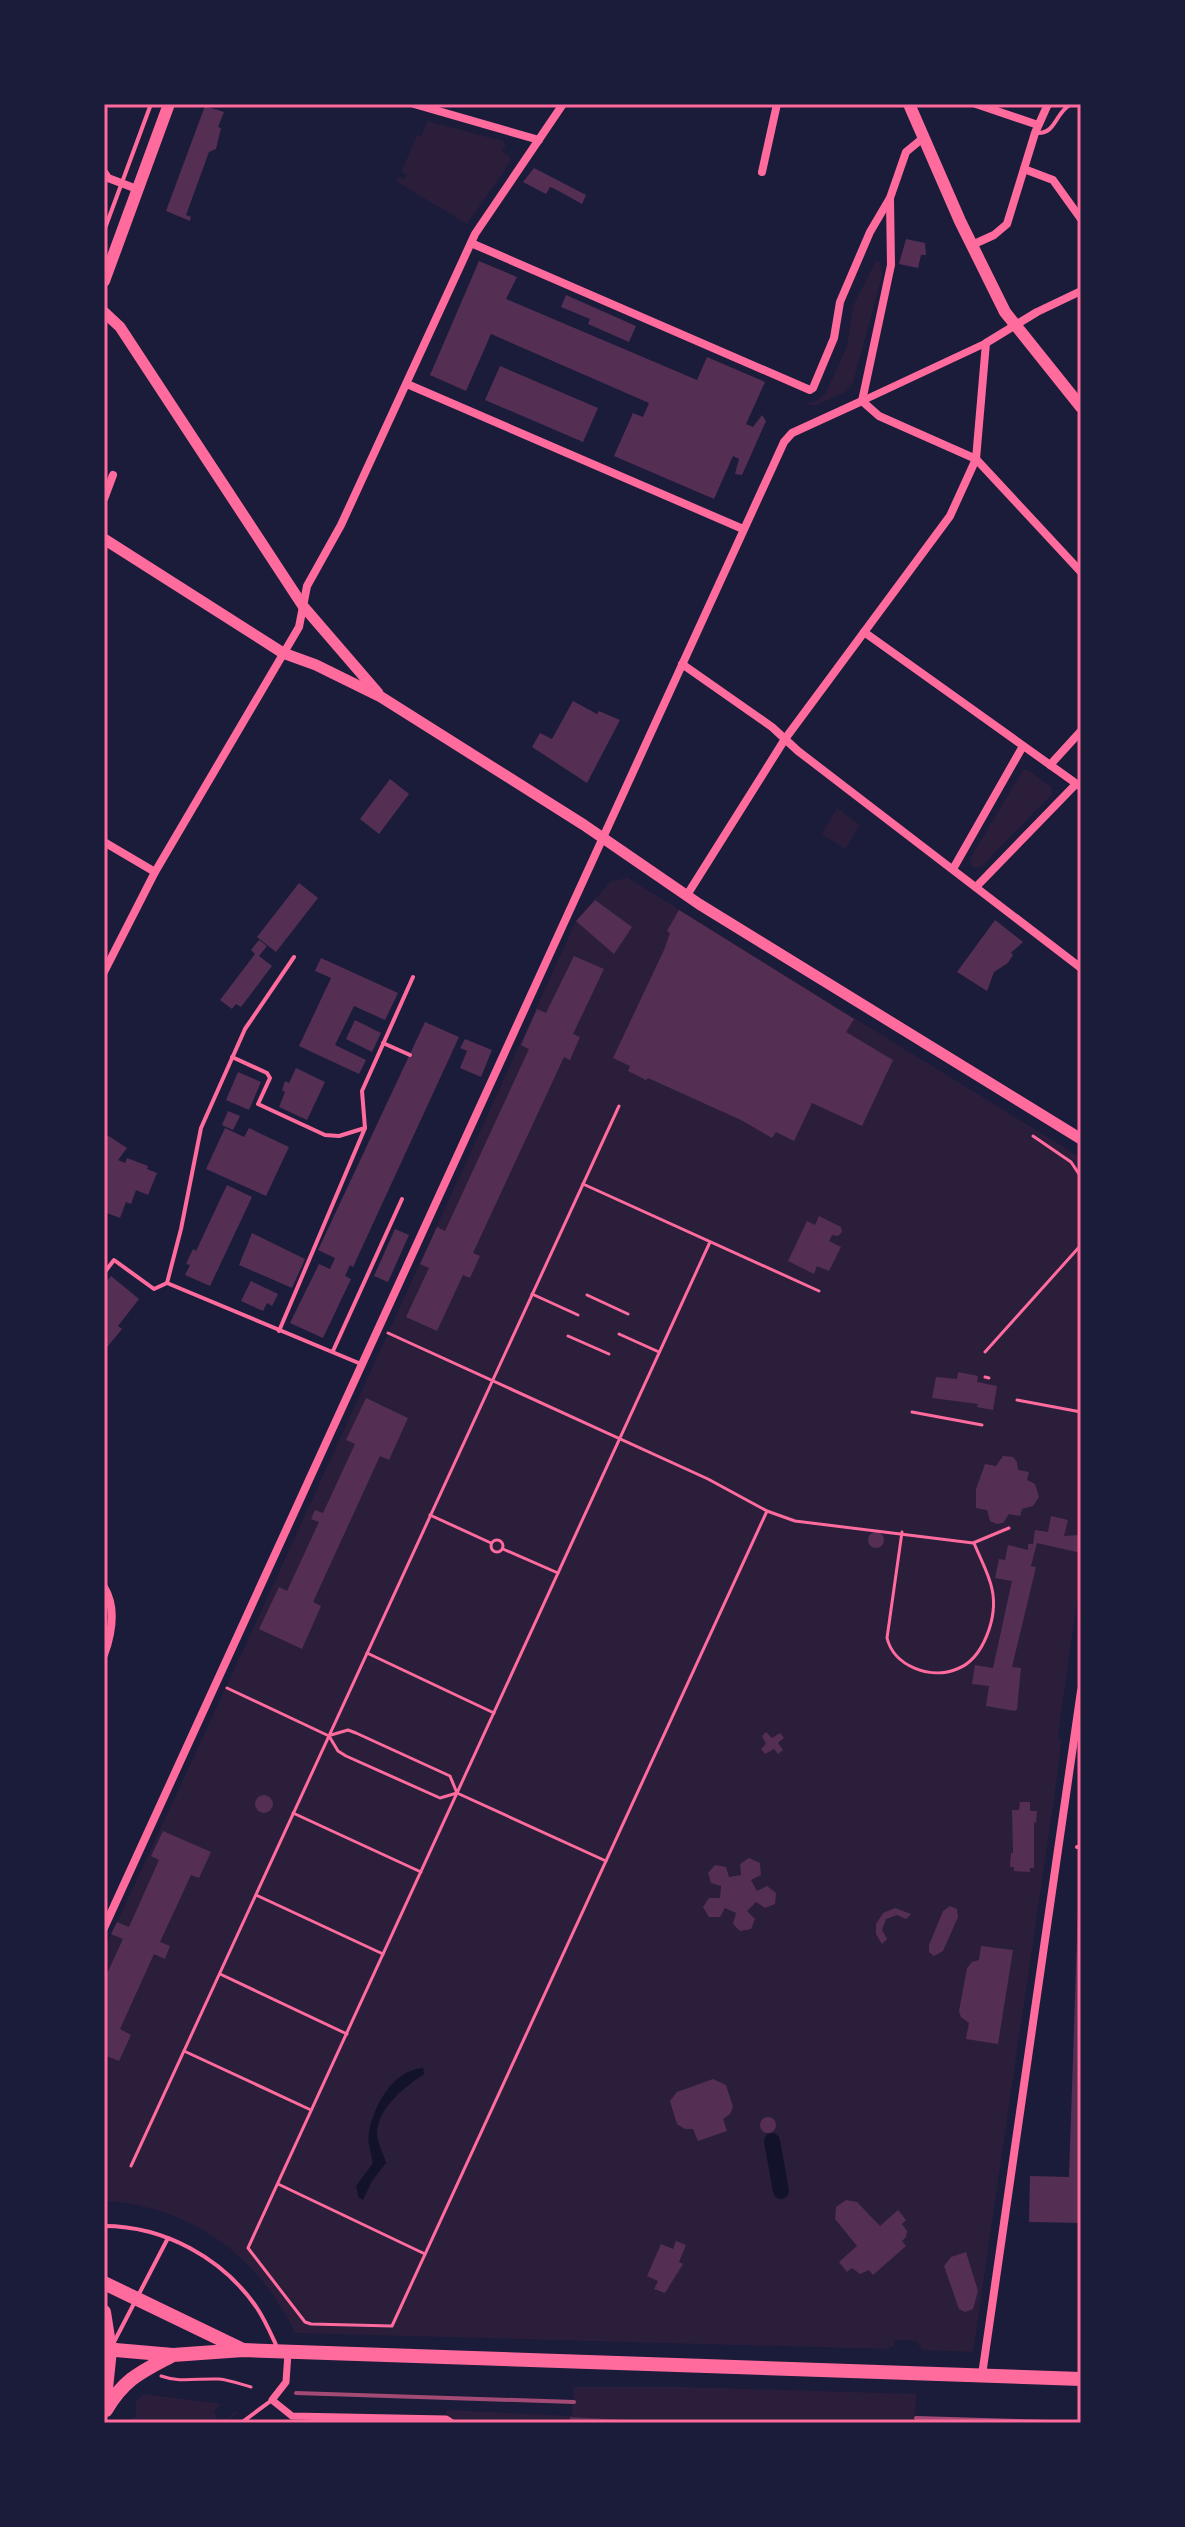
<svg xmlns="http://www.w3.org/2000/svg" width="1185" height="2527" font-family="Arial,sans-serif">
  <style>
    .green { fill: #2a1e3b }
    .water { fill: #12122b }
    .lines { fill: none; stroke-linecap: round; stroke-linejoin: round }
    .canal { stroke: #12122b; stroke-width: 16 }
    .building { fill: #542f53 }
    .path { stroke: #ff6b9d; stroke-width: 3 }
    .service { stroke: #ff6b9d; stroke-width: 4 }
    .pedestrian { stroke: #ff6b9d; stroke-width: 7 }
    .minor { stroke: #ff6b9d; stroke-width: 8 }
    .tertiary { stroke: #ff6b9d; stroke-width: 11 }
    .secondary { stroke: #ff6b9d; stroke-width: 12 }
    .primary { stroke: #ff6b9d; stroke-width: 14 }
    .rail { stroke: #a44b75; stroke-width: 4 }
    .neatline { fill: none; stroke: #ff6b9d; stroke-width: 3 }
  </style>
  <rect width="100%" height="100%" fill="#1b1b3a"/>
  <g class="green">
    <polygon points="427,121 503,141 506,147 502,149 504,155 508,154 511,161 467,224 397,182 399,177 405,179 407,175 401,172 417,135 422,136"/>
    <polygon points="876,261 880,262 882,276 853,383 843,393 816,405 803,404 817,401 826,393 847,346 853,306"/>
    <polygon points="1023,770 1028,770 1051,787 1052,794 982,866 974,868 971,865 971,857"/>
    <polygon points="837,808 860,825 845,849 822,834"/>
    <path d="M628,878L1081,1158V1594L1078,1595L1058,1735L1061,1743L1056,1785L973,2352L922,2350L916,2341L895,2340L894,2346L887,2349L295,2333C258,2254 189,2206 104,2201V1950L253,1629L576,921L611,881Z"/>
    <polygon points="574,2387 683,2387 916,2394 915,2423 445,2423 447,2410 572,2416"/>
    <polygon points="144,2394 221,2404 214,2412 218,2420 228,2418 234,2412 239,2413 221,2423 131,2423 131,2418 136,2417 136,2401"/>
  </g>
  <path class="water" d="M423,2068L424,2074C405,2087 378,2107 377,2133C377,2142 384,2155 386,2163L372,2181L363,2200L359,2198L356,2186L373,2163C371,2153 367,2141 369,2132C374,2105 393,2070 423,2068Z"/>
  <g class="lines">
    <polyline class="canal" points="772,2141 781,2191"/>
  </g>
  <g class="building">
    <polygon points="205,106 224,112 218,127 221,128 216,149 209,152 186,215 191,217 190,221 166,211"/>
    <polygon points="534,168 586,195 582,204 555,189 550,187 546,194 523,182"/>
    <polygon points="906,239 925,243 926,255 921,255 918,268 899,264"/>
    <polygon points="479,261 517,277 506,299 697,380 707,357 765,382 746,424 753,427 762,415 766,421 742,475 735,474 739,459 733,456 714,499 614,456 633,413 643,417 649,403 491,334 466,391 430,375"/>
    <polygon points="566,295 636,326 629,342 588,324 590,319 561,307"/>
    <polygon points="500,366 598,408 583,442 485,400"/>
    <polygon points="573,701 597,714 599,711 620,720 587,783 532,747 540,733 552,739"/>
    <polygon points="390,779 409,794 379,834 360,819"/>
    <polygon points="299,883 318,898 276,952 257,937"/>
    <polygon points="595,900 632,927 614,954 576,921"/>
    <polygon points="679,910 854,1019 846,1032 893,1060 862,1126 812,1103 794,1141 776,1132 772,1138 741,1120 648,1078 646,1080 628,1071 630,1066 613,1058 664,950 670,933 667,931"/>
    <polygon points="995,920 1023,942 1011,953 1013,955 1008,963 994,972 987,991 957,972"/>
    <polygon points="259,940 267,946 259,956 272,966 241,1007 236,1004 232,1009 220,1000 255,954 251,950"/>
    <polygon points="574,956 604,969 573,1034 580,1037 570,1060 564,1057 473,1253 480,1256 470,1278 463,1275 437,1331 406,1317 429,1268 420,1264 437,1227 445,1231 529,1049 521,1045 537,1009 546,1013"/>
    <polygon points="321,958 398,993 385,1020 354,1006 335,1045 366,1060 359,1074 299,1046 331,978 315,971"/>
    <polygon points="355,1020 381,1033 372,1052 346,1039"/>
    <polygon points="425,1022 459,1037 353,1267 350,1265 345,1276 351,1279 323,1338 290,1323 319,1264 330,1269 335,1258 318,1250"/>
    <polygon points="465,1039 492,1050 481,1077 460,1068 467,1051 460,1048"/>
    <polygon points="296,1068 325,1082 307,1120 279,1107 285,1092 282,1090 285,1081 289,1083"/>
    <polygon points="238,1072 261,1082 249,1110 226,1100"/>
    <polygon points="228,1111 240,1116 233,1130 222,1125"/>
    <polygon points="225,1128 244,1137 249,1128 289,1147 266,1196 206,1169"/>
    <polygon points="104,1133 127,1148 118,1160 125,1163 127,1158 148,1166 147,1169 157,1173 148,1195 136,1190 131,1204 126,1202 120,1218 104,1212"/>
    <polygon points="227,1185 252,1197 210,1286 185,1275 190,1265 186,1264 193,1249 196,1251"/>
    <polygon points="819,1216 841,1227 842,1232 838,1236 832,1235 829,1241 841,1247 829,1271 817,1266 814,1274 788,1261 807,1221 815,1225"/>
    <polygon points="395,1229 409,1235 388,1282 374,1276"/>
    <polygon points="252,1233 305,1259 292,1288 239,1265"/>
    <polygon points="111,1276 139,1299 118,1326 122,1329 104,1351 104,1285"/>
    <polygon points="251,1281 278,1294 272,1306 267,1303 263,1311 241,1301"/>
    <polygon points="958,1372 978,1376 977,1382 997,1386 993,1410 977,1407 978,1404 932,1398 936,1377 957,1379"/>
    <polygon points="366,1398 408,1418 389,1460 380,1456 313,1602 321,1606 302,1649 259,1629 279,1587 287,1591 319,1522 311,1519 315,1510 323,1513 355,1444 346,1440"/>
    <polygon points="1003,1456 1013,1457 1017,1462 1018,1470 1029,1472 1027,1480 1035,1484 1039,1497 1033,1506 1022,1509 1020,1516 1009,1514 1003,1523 997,1524 990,1521 987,1510 976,1508 976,1489 985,1464 996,1466"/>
    <polygon points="1051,1516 1068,1520 1064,1536 1078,1535 1081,1526 1081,1553 1037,1543 1031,1566 1036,1567 1012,1667 1021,1668 1017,1709 1015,1711 986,1706 989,1686 972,1684 975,1665 993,1668 1012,1581 995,1578 999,1559 1005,1560 1008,1545 1028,1550 1028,1544 1033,1544 1035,1530 1048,1532"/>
    <circle cx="876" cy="1540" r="8"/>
    <polygon points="766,1732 772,1738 780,1733 784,1738 778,1743 783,1750 778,1754 774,1749 765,1754 761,1749 766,1744 762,1736"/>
    <circle cx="264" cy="1804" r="9"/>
    <polygon points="1020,1802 1030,1802 1030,1811 1037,1811 1036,1823 1034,1822 1034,1868 1030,1868 1030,1872 1014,1871 1014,1867 1010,1867 1011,1853 1013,1853 1012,1810 1019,1810"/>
    <polygon points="163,1831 211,1852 199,1878 191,1875 160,1942 170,1946 165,1959 154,1954 120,2029 131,2035 119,2061 104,2055 104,1980 123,1939 111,1934 117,1922 129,1927 159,1860 151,1856"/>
    <polygon points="749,1858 760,1863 761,1875 751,1880 757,1891 767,1886 776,1893 775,1904 765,1908 756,1902 747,1911 755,1919 751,1929 740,1931 733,1924 736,1913 725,1908 720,1917 709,1917 703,1907 709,1898 720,1898 721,1886 711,1883 708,1873 715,1865 726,1867 729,1877 741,1875 740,1864"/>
    <polygon points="950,1906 957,1909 958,1917 943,1951 934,1956 929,1952 929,1945 943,1911"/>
    <polygon points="895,1908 911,1914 906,1919 897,1915 886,1919 882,1930 887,1939 882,1944 876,1934 876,1924 883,1913"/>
    <polygon points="1078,1908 1081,1908 1081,2223 1029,2222 1030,2176 1069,2177"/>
    <polygon points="981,1946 1013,1950 998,2044 966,2039 969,2023 961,2017 959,2011 967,1968 972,1962 979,1960"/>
    <polygon points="713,2079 726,2085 733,2107 730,2114 723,2119 727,2131 698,2141 693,2129 685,2129 677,2124 670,2101 677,2092"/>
    <circle cx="768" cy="2125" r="8"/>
    <polygon points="846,2200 857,2202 880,2226 898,2210 906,2220 902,2224 907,2231 906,2237 902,2241 906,2246 873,2275 869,2270 860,2274 852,2268 847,2272 839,2262 857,2246 835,2219 836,2207"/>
    <polygon points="676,2241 686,2245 679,2262 683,2264 665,2293 654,2289 658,2281 647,2276 661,2244 673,2249"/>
    <polygon points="966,2252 978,2291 973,2309 965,2312 959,2309 944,2266 951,2257"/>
    <polygon points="570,2417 646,2421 646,2423 570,2423"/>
  </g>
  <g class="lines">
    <g class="path">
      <polyline points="1033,1136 1071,1162 1081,1177"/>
      <polyline points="583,1184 819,1291"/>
      <polyline points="710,1242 248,2248 305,2322 311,2324 392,2326 767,1511"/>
      <polyline points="532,1294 578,1315"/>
      <polyline points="587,1295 628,1314"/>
      <polyline points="388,1333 708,1479 767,1511 795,1521 973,1543 1009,1528"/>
      <polyline points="619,1334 659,1352"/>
      <polyline points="568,1336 609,1354"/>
      <polyline points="985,1352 1081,1245"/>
      <polyline points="985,1377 989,1378"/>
      <polyline points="1017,1400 1081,1412"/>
      <polyline points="912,1412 982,1425"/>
      <polyline points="430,1515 491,1543"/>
      <path d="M902,1532L887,1638C894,1666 930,1680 957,1669C984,1659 998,1616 992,1589C989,1574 980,1558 974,1543"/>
      <circle cx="497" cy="1546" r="6"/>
      <polyline points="503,1549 558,1573"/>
      <polyline points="367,1653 494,1713"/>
      <polyline points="227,1688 329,1736"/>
      <polyline points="331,1735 348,1730 356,1733 450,1776 457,1793"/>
      <polyline points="329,1736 338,1751 346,1756 440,1798 457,1793"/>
      <polyline points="457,1793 606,1861"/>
      <polyline points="293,1813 421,1872"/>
      <polyline points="256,1895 383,1954"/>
      <polyline points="220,1974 347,2034"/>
      <polyline points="184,2051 311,2110"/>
      <polyline points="131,2166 619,1106"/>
      <polyline points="278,2184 425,2254"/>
      <path d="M161,2376C180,2383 198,2378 219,2379C229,2380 240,2384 251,2387"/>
    </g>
    <g class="service">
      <path d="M1037,133C1056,134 1055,113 1070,105"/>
      <polyline points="104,231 151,104"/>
      <polyline points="383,1043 410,1055"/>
      <polyline points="232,1057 267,1073 270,1078 258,1104 325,1135 339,1136 365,1128"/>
      <polyline points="104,1273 114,1260 154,1289 167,1283"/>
      <polyline points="167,1283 181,1229 201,1128 245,1029 294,957"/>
      <polyline points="167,1283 361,1364"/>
      <polyline points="279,1331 365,1128 362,1091 413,977"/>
      <polyline points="333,1351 402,1199"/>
      <polyline points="1077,1847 1081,1847"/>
      <path d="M104,2226C164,2226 223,2258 257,2308C265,2320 271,2334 277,2347"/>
      <polyline points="114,2342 168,2238"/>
      <polyline points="241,2423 272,2400"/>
    </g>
    <g class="pedestrian">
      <polyline points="862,401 986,343"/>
      <polyline points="288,2353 286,2382 272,2400 292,2416 446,2419 452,2423"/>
    </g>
    <g class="minor">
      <polyline points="414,104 539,140"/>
      <polyline points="976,104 1038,125"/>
      <polyline points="1024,169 1053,180 1081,219"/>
      <polyline points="104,172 108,178 137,189"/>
      <polyline points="762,172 777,104"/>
      <polyline points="471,243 810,390 813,388 834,338 840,302 870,232 890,198 906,152 923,138"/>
      <polyline points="972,245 994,235 1007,224 1035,133 1048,104"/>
      <polyline points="407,384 743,529"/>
      <polyline points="862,401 879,416 976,459 1081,572"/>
      <polyline points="862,401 891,265 890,199"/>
      <polyline points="104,499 113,475"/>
      <polyline points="864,632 1081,787"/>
      <polyline points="682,664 772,727 798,751 1081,968"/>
      <polyline points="1050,765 1081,731"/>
      <polyline points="104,842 155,872"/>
      <polyline points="953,869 1023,746"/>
      <polyline points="976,887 1076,784"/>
      <polyline points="687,895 785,739 950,516 976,459 986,343 1037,312 1081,291"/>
      <polyline points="104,972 155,872 299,627 307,586 341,525 475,234 563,104"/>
      <path d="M104,1587C117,1608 112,1633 104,1655"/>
      <polyline points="104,1928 784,442 792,433 862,401"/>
      <polyline points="982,2375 1081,1691"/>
    </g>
    <g class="tertiary">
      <polyline points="104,312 120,327 303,606 378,693"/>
      <polyline points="104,539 283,653 316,665 381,697 584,825 699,904 1081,1139"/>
    </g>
    <g class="secondary">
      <polyline points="909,104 960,221 1005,312 1081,407"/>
      <polyline points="104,281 169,104"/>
    </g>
    <g class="primary">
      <polyline points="104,2283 243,2350"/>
      <polyline points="104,2312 110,2350 104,2408"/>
      <polyline points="104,2349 173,2355 243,2350 1081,2379"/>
      <path d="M106,2410C124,2379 141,2372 171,2356"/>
    </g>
    <g class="rail">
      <polyline points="296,2393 574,2402"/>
      <polyline points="916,2418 1081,2423"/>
    </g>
  </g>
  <rect width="1185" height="2527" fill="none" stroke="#1b1b3a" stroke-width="212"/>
  <rect x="106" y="106" width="973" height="2315" class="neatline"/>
</svg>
